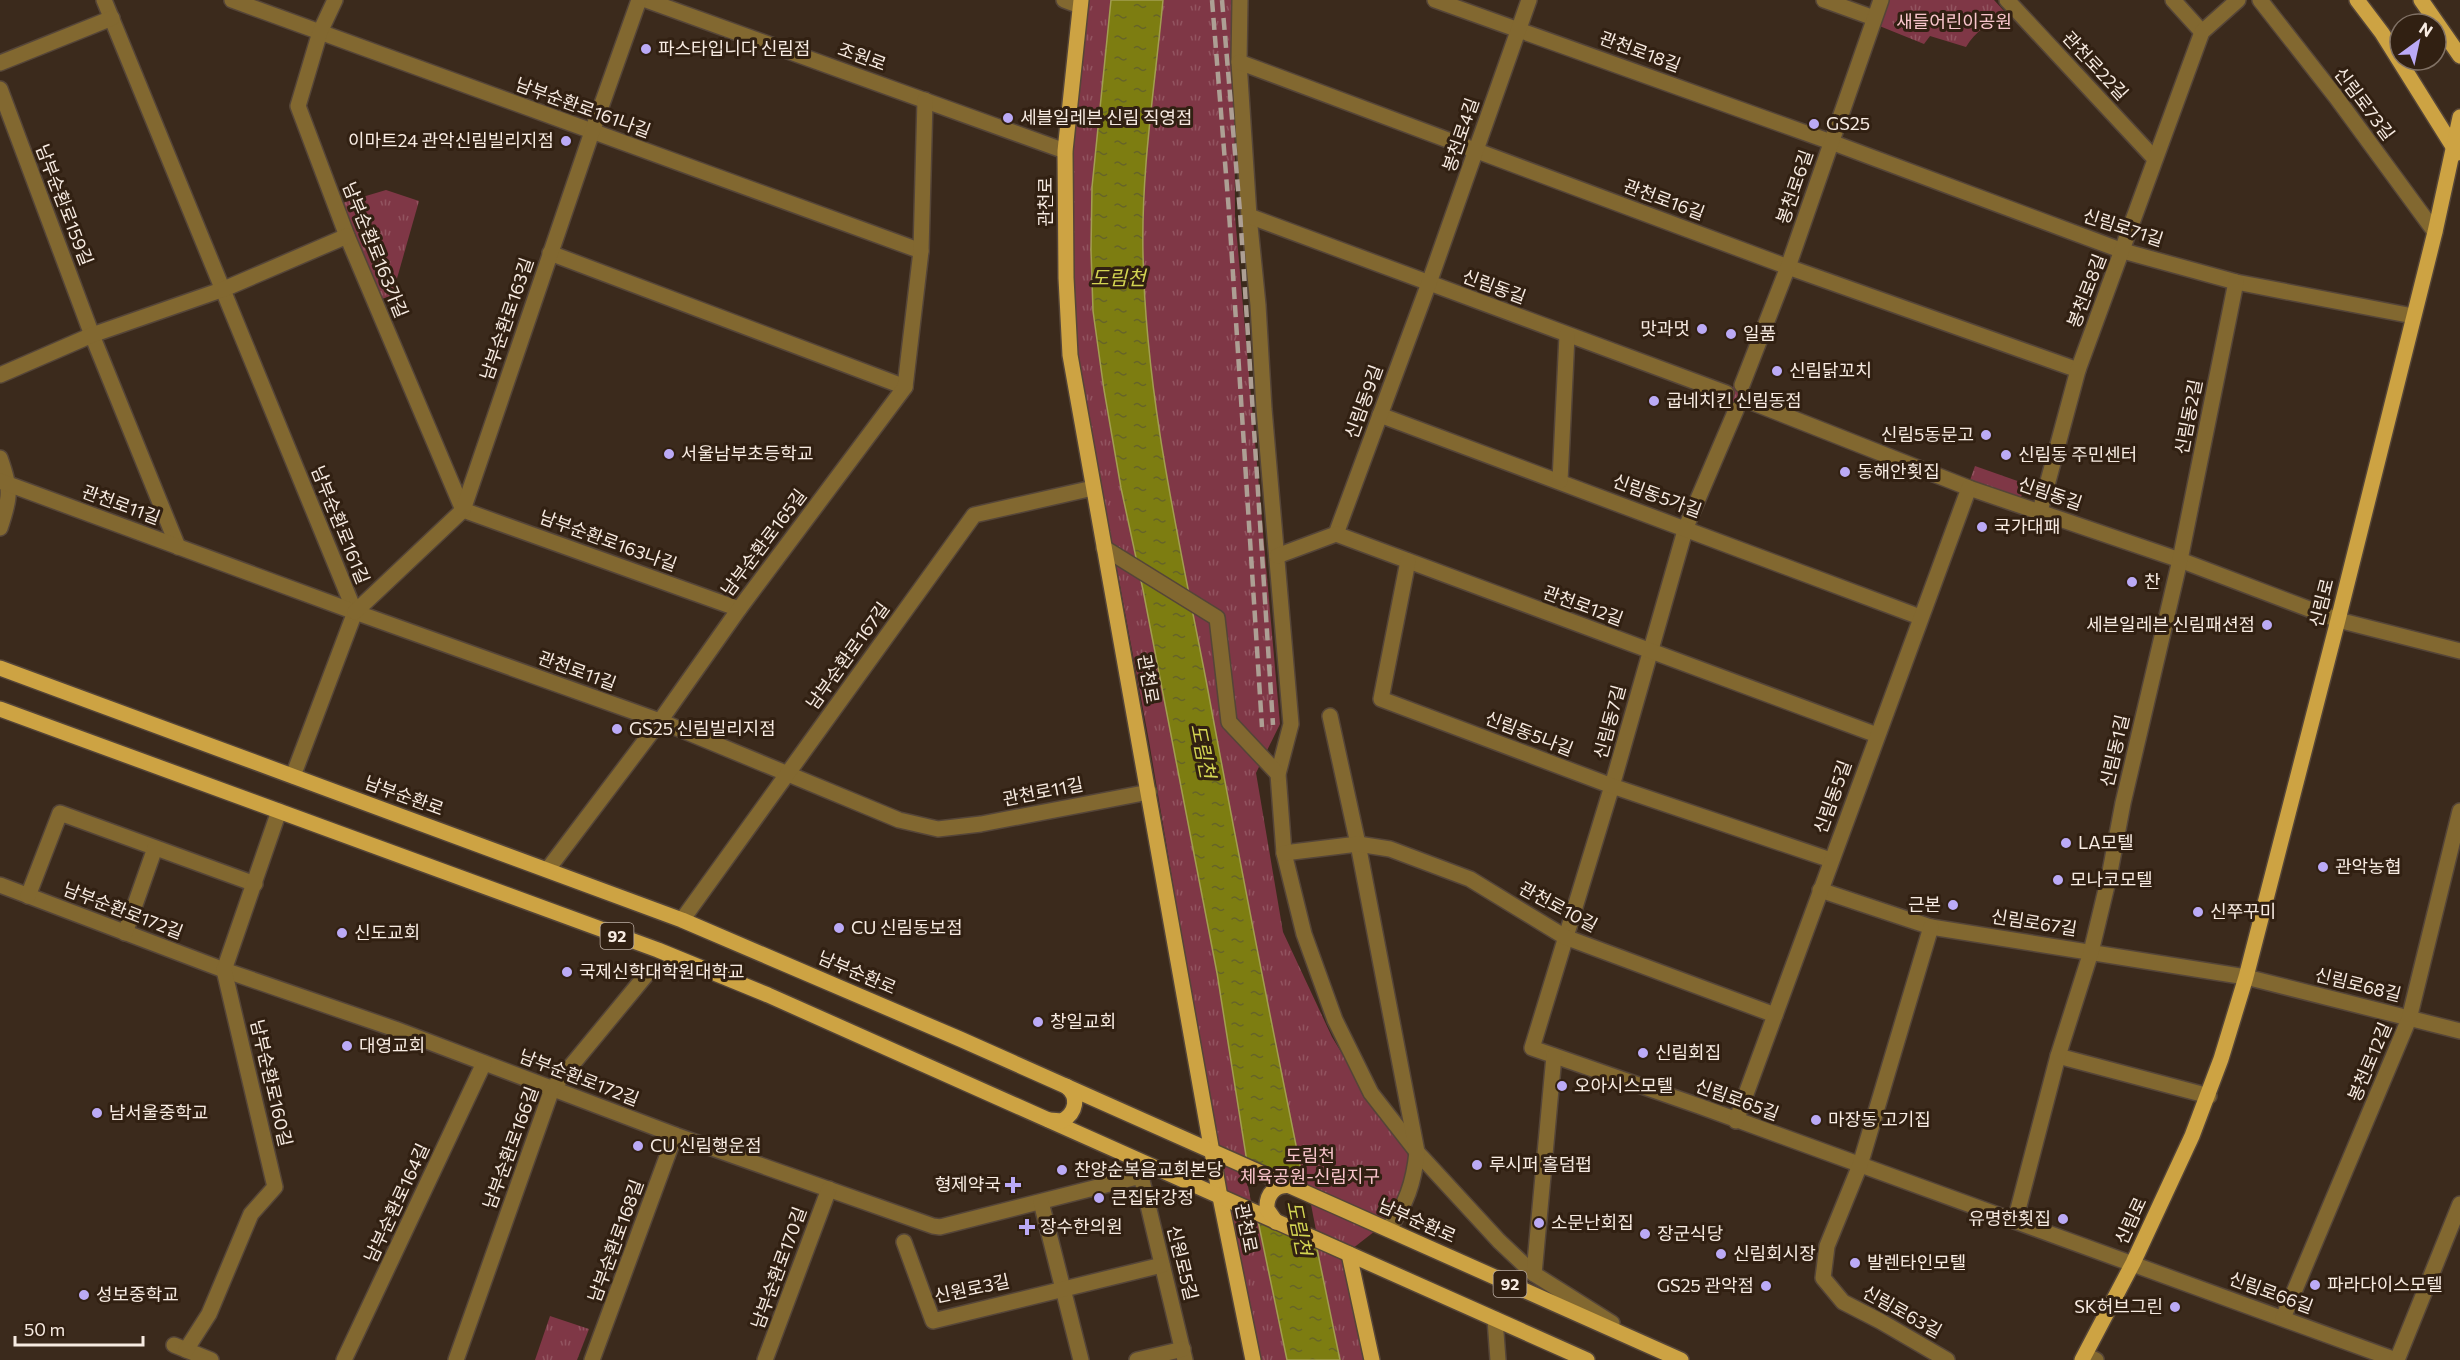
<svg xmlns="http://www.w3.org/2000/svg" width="2460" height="1360" font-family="Commissioner,'Noto Sans KR',sans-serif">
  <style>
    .park { fill: url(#park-tufts) }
    .water { fill: url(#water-ripples); stroke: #a29e50; stroke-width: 1.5 }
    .pier { fill: #3b2a1c }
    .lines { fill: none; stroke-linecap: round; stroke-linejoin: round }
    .minor-casing { stroke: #554538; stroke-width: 18 }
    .major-casing { stroke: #554538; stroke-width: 18 }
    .minor { stroke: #826830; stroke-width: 15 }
    .major { stroke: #cda343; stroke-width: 15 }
    .rail { stroke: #ad9f94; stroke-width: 4.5; stroke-dasharray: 12 6; stroke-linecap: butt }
    .poi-dot { fill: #bbaaf6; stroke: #312012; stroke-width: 2 }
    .labels { text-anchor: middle; stroke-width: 6; stroke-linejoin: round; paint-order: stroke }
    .shield { fill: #312012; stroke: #bcaea4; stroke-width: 1.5 }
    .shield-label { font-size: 16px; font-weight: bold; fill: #f7ebe2 }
    .park-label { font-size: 18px; fill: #f9c5cc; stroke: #312012 }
    .poi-label { font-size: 18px; fill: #f7ebe2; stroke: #312012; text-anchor: start }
    .street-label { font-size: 18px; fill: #f7ebe2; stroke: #312012 }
    .water-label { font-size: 20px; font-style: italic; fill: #d3d452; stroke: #312012 }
  </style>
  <defs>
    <pattern id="park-tufts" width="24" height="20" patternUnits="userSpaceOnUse" patternTransform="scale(1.5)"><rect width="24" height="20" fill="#7f3746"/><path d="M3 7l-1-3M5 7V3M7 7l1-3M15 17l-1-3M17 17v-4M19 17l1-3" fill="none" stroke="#925460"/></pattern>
    <pattern id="water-ripples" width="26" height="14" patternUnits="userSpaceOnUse" patternTransform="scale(1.5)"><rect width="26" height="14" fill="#7d7d11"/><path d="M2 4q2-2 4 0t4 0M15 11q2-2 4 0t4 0" fill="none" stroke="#666428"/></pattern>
  </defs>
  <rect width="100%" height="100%" fill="#3b2a1c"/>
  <g class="park">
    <polygon points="1088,0 1234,0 1235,216 1280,724 1256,773 1283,932 1332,1037 1367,1095 1411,1152 1407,1188 1384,1224 1343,1256 1366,1360 1258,1360 1230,1224 1149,741 1075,345 1073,141"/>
    <path d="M1887,0H1994L2004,11C1990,24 1975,31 1966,47L1930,36L1924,44L1877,25Z"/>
    <polygon points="386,190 419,201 392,296 381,299 339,204"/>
    <circle cx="1739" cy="397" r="12"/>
    <polygon points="1975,466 2026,484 2019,502 1969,483"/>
    <polygon points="550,1316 589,1329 577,1360 535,1360"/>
  </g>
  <path class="water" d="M1111,0H1163C1155,85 1141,170 1143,255C1146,398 1179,540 1206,680C1248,907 1293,1134 1340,1360H1287L1251,1187L1217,973L1143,590L1121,488L1104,390L1093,311L1091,250L1092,187Z"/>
  <polygon class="pier" points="1244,1165 1309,1194 1318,1241 1253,1212"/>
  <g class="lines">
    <g class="minor-casing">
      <g id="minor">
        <polyline points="104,0 355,612 293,776"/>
        <polyline points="232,0 921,251"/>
        <polyline points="335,0 320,32 298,106 347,236 463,510 739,609"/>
        <polyline points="646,0 1065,151"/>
        <polyline points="1064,0 1080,6"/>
        <polyline points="1240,0 1239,62 1249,216 1258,305 1264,409 1291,724 1278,774 1284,853 1304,934 1335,1020 1371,1093 1417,1152 1499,1241 1534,1274 1612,1323"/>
        <polyline points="1435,0 1831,142 2123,251 2236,282 2413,316"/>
        <polyline points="1824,0 1874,18"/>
        <polyline points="2007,0 2155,159"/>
        <polyline points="2173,0 2202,32"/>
        <polyline points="2260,0 2336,97 2435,232"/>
        <polyline points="1239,62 1788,267 2078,370"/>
        <polyline points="0,63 112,18"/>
        <polyline points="0,89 92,335 178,547"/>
        <polyline points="1249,216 1726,393"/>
        <polyline points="550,253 905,387"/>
        <polyline points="0,375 92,335 224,289 347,236"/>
        <polyline points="1742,385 1788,267 1881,0"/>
        <polyline points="1751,402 1969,488 2180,560 2338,620 2460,651"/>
        <polyline points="1736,410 1686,527 1612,786 1532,1048 1699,1106 2396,1360"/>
        <polyline points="1380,415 1920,617"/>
        <path d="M0,458C11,489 11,496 0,528"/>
        <polyline points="0,481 355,612 660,721 899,820 938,829 981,824 1149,792"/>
        <polyline points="1560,481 1567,335"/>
        <polyline points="2040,511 2078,370 2202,32 2238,0"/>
        <polyline points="1336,534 1429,283 1529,0"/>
        <polyline points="1104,548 1217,618 1229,722 1278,774"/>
        <polyline points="1277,556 1336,534 1877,735"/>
        <polyline points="1408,561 1381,699 1612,786 1831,860"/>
        <polyline points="355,612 463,510 592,132 639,0"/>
        <path d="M1330,716L1358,844L1417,1152C1414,1182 1406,1206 1388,1229"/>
        <polyline points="1284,853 1358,844 1390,849 1470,879 1565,937 1775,1015"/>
        <polyline points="548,869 660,721 739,609 905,387 921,251 925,100"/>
        <polyline points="0,885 224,970 395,1029 675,1135 933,1226 940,1227 1141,1176 1146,1164"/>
        <polyline points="1820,890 1931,927 2246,977 2460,1031"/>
        <polyline points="28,896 60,813 255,884"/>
        <polyline points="682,920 974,515 1093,488"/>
        <polyline points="1931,927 1860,1165 1827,1246 1823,1278 1843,1302 1880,1321 1947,1360"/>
        <polyline points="125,933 155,848"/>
        <polyline points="2058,1056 2209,1096"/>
        <polyline points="1736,1121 1969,488"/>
        <polyline points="1141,1176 1185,1360"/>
        <polyline points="1041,1202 1081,1360"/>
        <polyline points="2015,1221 2058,1056 2091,952 2109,877 2123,803 2180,560 2236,282"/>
        <polyline points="904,1242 933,1321 1162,1265"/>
        <polyline points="1534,1274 1554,1056"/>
        <polyline points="2283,1318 2409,1019 2460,811"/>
        <polyline points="1495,1319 1498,1360"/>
        <polyline points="174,1345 211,1360"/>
        <polyline points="186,1350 209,1314 251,1214 275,1187 224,970 279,811"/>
        <polyline points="2085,1355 2096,1360"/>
        <polyline points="344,1360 484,1063"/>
        <polyline points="456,1360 552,1089 647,974"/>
        <polyline points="592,1360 675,1135"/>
        <polyline points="765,1360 829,1189"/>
        <polyline points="1137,1360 1183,1349"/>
        <polyline points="2397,1360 2460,1204"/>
      </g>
    </g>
    <g class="major-casing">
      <g id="major">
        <polyline points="1081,0 1065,151 1066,278 1070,355 1220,1197 1253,1360"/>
        <polyline points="2357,0 2382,33 2457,153"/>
        <polyline points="2421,0 2460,56"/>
        <polyline points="0,668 682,920 960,1039 1681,1360"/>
        <polyline points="0,709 658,950 768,995 1587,1360"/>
        <path d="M1049,1120L1062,1121C1076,1113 1080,1097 1066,1086"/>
        <path d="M1276,1222L1267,1209C1266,1194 1276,1183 1292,1186"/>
        <polyline points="1349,1254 1372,1360"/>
        <polyline points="2082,1360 2133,1263 2192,1136 2221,1059 2246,977 2338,620 2435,232 2460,117"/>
      </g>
    </g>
    <use href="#minor" class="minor"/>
    <use href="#major" class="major"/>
    <g class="rail">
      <polyline points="1212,0 1229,212 1262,727"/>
      <polyline points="1222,0 1240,212 1273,725"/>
    </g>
  </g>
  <g class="poi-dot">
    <circle cx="646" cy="49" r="6"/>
    <circle cx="1008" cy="118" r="6"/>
    <circle cx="1814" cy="124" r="6"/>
    <circle cx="566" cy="141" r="6"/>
    <circle cx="1702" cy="329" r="6"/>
    <circle cx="1731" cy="334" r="6"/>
    <circle cx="1777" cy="371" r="6"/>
    <circle cx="1654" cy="401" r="6"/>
    <circle cx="1986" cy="435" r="6"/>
    <circle cx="669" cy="454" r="6"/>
    <circle cx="2006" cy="455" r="6"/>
    <circle cx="1845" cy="472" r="6"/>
    <circle cx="1982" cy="527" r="6"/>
    <circle cx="2132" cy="582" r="6"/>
    <circle cx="2267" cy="625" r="6"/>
    <circle cx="617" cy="729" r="6"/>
    <circle cx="2066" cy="843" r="6"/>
    <circle cx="2323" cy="867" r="6"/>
    <circle cx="2058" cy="880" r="6"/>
    <circle cx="1953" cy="905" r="6"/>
    <circle cx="2198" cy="912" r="6"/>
    <circle cx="839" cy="928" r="6"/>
    <circle cx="342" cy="933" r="6"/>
    <circle cx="567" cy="972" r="6"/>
    <circle cx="1038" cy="1022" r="6"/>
    <circle cx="347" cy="1046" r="6"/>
    <circle cx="1643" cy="1053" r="6"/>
    <circle cx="1562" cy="1086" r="6"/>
    <circle cx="97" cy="1113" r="6"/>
    <circle cx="1816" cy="1120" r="6"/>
    <circle cx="638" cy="1146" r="6"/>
    <circle cx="1477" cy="1165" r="6"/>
    <circle cx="1062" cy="1170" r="6"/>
    <path d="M1010 1176h6v6h6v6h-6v6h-6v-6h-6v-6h6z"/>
    <circle cx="1099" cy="1198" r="6"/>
    <circle cx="2063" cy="1219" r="6"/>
    <circle cx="1539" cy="1223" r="6"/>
    <path d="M1024 1218h6v6h6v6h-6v6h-6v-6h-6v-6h6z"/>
    <circle cx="1645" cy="1234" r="6"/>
    <circle cx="1721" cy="1254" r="6"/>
    <circle cx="1855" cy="1263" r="6"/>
    <circle cx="2315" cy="1285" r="6"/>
    <circle cx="1766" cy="1286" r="6"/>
    <circle cx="84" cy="1295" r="6"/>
    <circle cx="2175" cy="1307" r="6"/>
  </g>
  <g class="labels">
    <g class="shield">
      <rect x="600.5" y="923" width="33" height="26" rx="4.5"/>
      <rect x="1493.5" y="1271" width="33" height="26" rx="4.5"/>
    </g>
    <g class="shield-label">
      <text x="617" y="942">92</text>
      <text x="1510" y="1290">92</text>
    </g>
    <g class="park-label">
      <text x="1954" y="28">새들어린이공원</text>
      <text x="1310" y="1162">도림천<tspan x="1310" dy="21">체육공원-신림지구</tspan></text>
    </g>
    <g class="poi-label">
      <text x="658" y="55">파스타입니다 신림점</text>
      <text x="1020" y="124">세블일레븐 신림 직영점</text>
      <text x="1826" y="130">GS25</text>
      <text x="554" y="147" text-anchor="end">이마트24 관악신림빌리지점</text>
      <text x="1690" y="335" text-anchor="end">맛과멋</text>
      <text x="1743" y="340">일품</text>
      <text x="1789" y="377">신림닭꼬치</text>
      <text x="1666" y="407">굽네치킨 신림동점</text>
      <text x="1974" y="441" text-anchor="end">신림5동문고</text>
      <text x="681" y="460">서울남부초등학교</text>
      <text x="2018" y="461">신림동 주민센터</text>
      <text x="1857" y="478">동해안횟집</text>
      <text x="1994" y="533">국가대패</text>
      <text x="2144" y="588">찬</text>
      <text x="2255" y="631" text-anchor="end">세븐일레븐 신림패션점</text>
      <text x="629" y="735">GS25 신림빌리지점</text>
      <text x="2078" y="849">LA모텔</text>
      <text x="2335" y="873">관악농협</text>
      <text x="2070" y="886">모나코모텔</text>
      <text x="1941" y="911" text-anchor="end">근본</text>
      <text x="2210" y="918">신쭈꾸미</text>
      <text x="851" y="934">CU 신림동보점</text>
      <text x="354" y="939">신도교회</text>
      <text x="579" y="978">국제신학대학원대학교</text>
      <text x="1050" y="1028">창일교회</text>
      <text x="359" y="1052">대영교회</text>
      <text x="1655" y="1059">신림회집</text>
      <text x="1574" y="1092">오아시스모텔</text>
      <text x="109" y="1119">남서울중학교</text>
      <text x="1828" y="1126">마장동 고기집</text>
      <text x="650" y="1152">CU 신림행운점</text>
      <text x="1489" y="1171">루시퍼 홀덤펍</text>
      <text x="1074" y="1176">찬양순복음교회본당</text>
      <text x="1001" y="1191" text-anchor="end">형제약국</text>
      <text x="1111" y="1204">큰집닭강정</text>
      <text x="2051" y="1225" text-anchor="end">유명한횟집</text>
      <text x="1551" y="1229">소문난회집</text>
      <text x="1040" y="1233">장수한의원</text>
      <text x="1657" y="1240">장군식당</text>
      <text x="1733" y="1260">신림회시장</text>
      <text x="1867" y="1269">발렌타인모텔</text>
      <text x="2327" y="1291">파라다이스모텔</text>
      <text x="1754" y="1292" text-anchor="end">GS25 관악점</text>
      <text x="96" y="1301">성보중학교</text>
      <text x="2163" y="1313" text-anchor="end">SK허브그린</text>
    </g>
    <g class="street-label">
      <text transform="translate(1640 52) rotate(20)" y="6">관천로18길</text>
      <text transform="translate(862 57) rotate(20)" y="6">조원로</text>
      <text transform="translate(2095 66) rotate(47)" y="6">관천로22길</text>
      <text transform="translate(2364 104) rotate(53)" y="6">신림로73길</text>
      <text transform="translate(583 108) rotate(20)" y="6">남부순환로161나길</text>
      <text transform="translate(1461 135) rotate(-71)" y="6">봉천로4길</text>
      <text transform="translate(1795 187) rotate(-71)" y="6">봉천로6길</text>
      <text transform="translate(1664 200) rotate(20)" y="6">관천로16길</text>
      <text transform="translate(1046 202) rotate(-90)" y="6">관천로</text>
      <text transform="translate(64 205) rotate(69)" y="6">남부순환로159길</text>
      <text transform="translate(2123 228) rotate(18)" y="6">신림로71길</text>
      <text transform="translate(375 250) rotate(68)" y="6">남부순환로163가길</text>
      <text transform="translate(1494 287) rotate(20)" y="6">신림동길</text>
      <text transform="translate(2087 291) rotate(-69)" y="6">봉천로8길</text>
      <text transform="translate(507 319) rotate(-71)" y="6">남부순환로163길</text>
      <text transform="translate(1364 402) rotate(-70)" y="6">신림동9길</text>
      <text transform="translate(2189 417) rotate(-79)" y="6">신림동2길</text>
      <text transform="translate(2050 494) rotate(19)" y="6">신림동길</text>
      <text transform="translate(1657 496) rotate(20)" y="6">신림동5가길</text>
      <text transform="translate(121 505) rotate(20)" y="6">관천로11길</text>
      <text transform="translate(340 525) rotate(68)" y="6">남부순환로161길</text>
      <text transform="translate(608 541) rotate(20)" y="6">남부순환로163나길</text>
      <text transform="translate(764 543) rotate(-53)" y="6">남부순환로165길</text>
      <text transform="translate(2322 603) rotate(-76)" y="6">신림로</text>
      <text transform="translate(1583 606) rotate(20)" y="6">관천로12길</text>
      <text transform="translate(848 656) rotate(-54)" y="6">남부순환로167길</text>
      <text transform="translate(577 671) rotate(20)" y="6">관천로11길</text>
      <text transform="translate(1148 679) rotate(80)" y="6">관천로</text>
      <text transform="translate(1610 722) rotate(-75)" y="6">신림동7길</text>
      <text transform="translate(1529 734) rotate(21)" y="6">신림동5나길</text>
      <text transform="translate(2115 751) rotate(-77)" y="6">신림동1길</text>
      <text transform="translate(1043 792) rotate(-11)" y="6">관천로11길</text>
      <text transform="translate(404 796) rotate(20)" y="6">남부순환로</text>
      <text transform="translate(1833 797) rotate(-70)" y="6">신림동5길</text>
      <text transform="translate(1558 907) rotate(28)" y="6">관천로10길</text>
      <text transform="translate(123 911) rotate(21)" y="6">남부순환로172길</text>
      <text transform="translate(2034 923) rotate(9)" y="6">신림로67길</text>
      <text transform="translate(857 973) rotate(23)" y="6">남부순환로</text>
      <text transform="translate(2358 985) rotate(14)" y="6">신림로68길</text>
      <text transform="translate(2370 1062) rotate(-67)" y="6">봉천로12길</text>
      <text transform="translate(579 1078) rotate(21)" y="6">남부순환로172길</text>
      <text transform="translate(271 1083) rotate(77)" y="6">남부순환로160길</text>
      <text transform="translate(1737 1100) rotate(20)" y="6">신림로65길</text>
      <text transform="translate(511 1148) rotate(-70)" y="6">남부순환로166길</text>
      <text transform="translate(397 1203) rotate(-65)" y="6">남부순환로164길</text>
      <text transform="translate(1417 1221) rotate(24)" y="6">남부순환로</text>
      <text transform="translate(2131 1221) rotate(-65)" y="6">신림로</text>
      <text transform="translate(1246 1228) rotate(79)" y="6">관천로</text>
      <text transform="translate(616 1241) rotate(-70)" y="6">남부순환로168길</text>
      <text transform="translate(1182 1263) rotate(76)" y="6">신원로5길</text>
      <text transform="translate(779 1268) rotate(-70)" y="6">남부순환로170길</text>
      <text transform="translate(972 1289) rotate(-12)" y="6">신원로3길</text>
      <text transform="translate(2271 1293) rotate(20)" y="6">신림로66길</text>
      <text transform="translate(1902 1312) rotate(29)" y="6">신림로63길</text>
    </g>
    <g class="water-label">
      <text x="1118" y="285">도림천</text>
      <text transform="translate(1203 751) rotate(79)" y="7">도림천</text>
      <text transform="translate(1299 1228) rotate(79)" y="7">도림천</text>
    </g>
  </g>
  <g transform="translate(2418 42) rotate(33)"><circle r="28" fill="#312012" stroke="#807165" stroke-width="1.5"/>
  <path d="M0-4.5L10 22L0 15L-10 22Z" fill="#bbaaf6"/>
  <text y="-9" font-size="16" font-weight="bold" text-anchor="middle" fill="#f7ebe2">N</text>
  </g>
  <path d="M15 1336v9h128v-9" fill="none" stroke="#f7ebe2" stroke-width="3"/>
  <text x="24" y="1336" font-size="18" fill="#f7ebe2" stroke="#312012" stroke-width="4.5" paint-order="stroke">50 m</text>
</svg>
